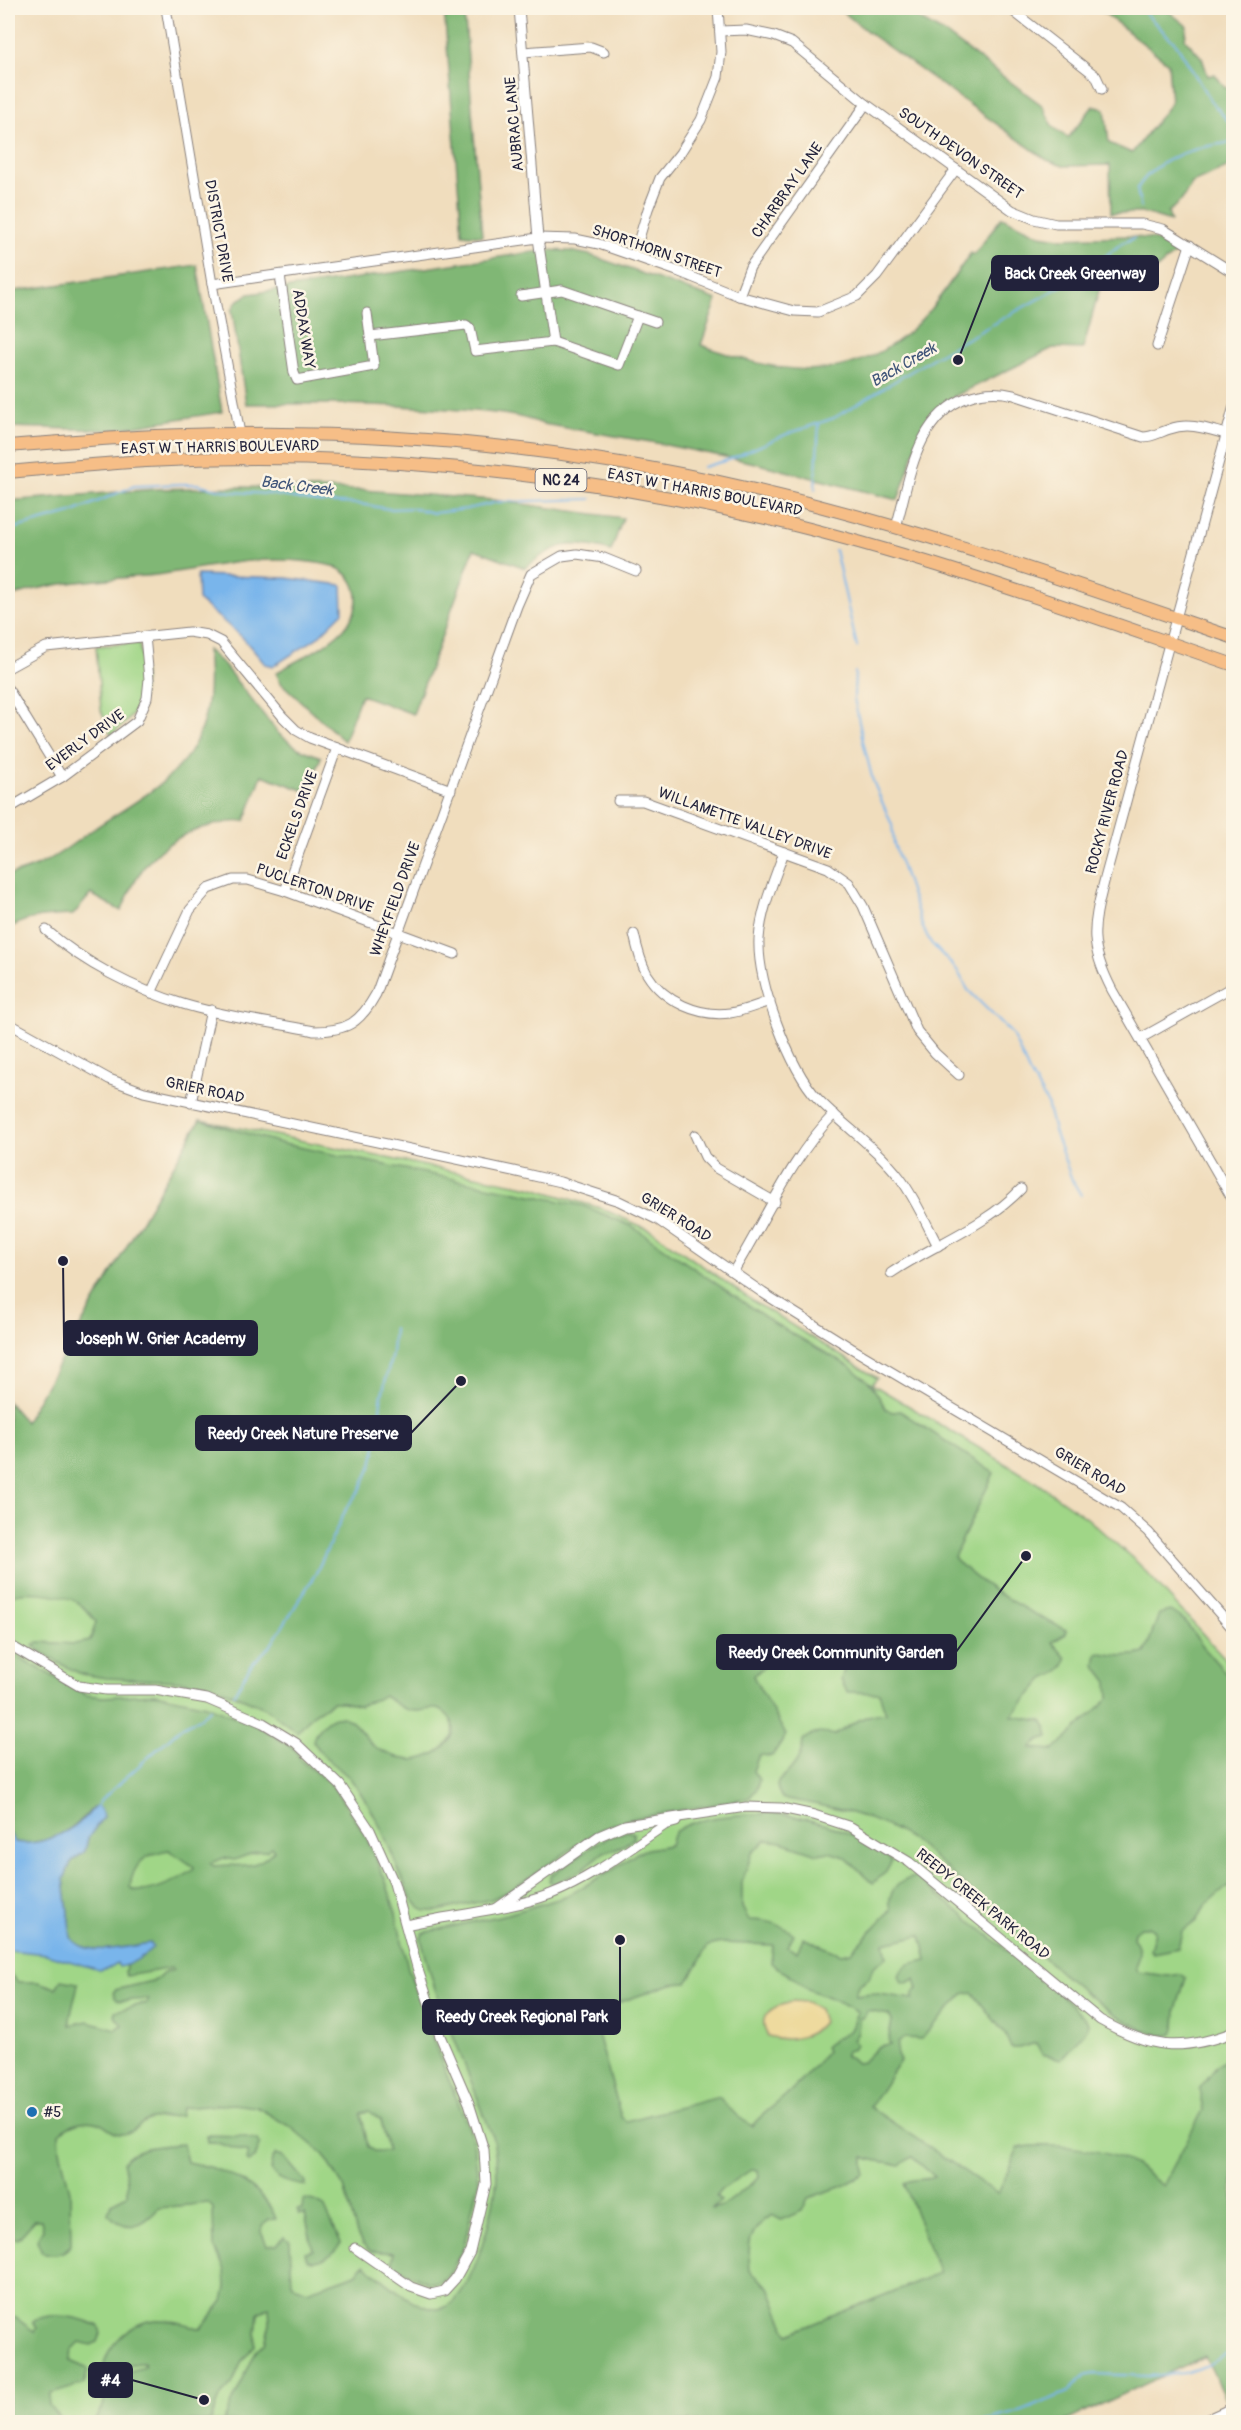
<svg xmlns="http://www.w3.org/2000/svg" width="1241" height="2430" font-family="Pangolin,sans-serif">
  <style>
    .green { fill: #a0d687; stroke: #617c61; stroke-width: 1.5 }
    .forest { fill: #80b774; stroke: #516c58; stroke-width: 1.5; fill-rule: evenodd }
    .sand { fill: #eeda9e; stroke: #887e6c; stroke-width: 1.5 }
    .water { fill: #79b5eb; stroke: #4e6c93; stroke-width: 1.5 }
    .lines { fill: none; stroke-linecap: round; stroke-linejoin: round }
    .stream { stroke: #79b5eb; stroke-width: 2 }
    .minor-casing { stroke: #89807c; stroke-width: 11 }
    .major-casing { stroke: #89807c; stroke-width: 14 }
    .minor { stroke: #fff; stroke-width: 9 }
    .major { stroke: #f6be87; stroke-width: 12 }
    .poi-dot { fill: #1f6fb2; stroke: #fcf5e5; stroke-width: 2 }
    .labels { text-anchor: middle; stroke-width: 5; stroke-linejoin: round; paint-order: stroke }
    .shield { fill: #fcf5e5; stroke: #63616e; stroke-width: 1.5 }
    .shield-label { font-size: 14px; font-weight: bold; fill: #22223b }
    .street-label { font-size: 15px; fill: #22223b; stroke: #fcf5e5 }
    .poi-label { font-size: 15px; fill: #22223b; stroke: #fcf5e5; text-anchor: start }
    .water-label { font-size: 16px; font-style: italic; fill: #405579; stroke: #fcf5e5 }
    .leader { fill: none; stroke: #22223b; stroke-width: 2 }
    .callout-dot { fill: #22223b; stroke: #fcf5e5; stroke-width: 2 }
    .callout { fill: #22223b; stroke: #22223b; stroke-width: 2 }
    .callout-label { font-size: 16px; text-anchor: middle; font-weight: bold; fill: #fff }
  </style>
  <rect width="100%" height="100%" fill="#fcf5e5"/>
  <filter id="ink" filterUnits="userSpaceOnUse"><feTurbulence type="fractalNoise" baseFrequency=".0167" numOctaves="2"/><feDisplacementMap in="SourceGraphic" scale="12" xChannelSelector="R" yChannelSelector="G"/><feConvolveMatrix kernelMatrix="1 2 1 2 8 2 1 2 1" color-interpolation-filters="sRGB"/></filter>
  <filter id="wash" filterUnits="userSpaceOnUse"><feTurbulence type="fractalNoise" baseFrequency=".008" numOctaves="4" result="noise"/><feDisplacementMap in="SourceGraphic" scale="24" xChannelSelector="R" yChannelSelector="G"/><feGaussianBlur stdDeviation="1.35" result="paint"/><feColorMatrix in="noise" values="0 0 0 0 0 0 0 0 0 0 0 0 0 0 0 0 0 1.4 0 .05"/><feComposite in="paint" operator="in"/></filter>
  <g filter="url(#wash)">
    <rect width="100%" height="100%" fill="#f0ddbd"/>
    <g class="green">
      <path d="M139,643C147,690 150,704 111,735L101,710L96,646Z"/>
      <polygon points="200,1120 530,1187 600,1208 652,1231 756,1303 877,1378 872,1384 1031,1479 1087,1518 1139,1564 1233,1667 1233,2214 950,2422 8,2422 8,1452"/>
    </g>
    <g class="forest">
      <polygon points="444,8 464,8 482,236 462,234"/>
      <polygon points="838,8 900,8 947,35 1043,106 1052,126 1068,138 1093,106 1105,109 1109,143 1132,153 1171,103 1168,63 1098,8 1164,8 1187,26 1185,39 1202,58 1208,76 1215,74 1225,88 1233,87 1233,163 1231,163 1227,168 1192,183 1182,200 1168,212 1171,221 1144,213 1111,213 1110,165 1063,166 1047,160 873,36"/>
      <path d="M1002,217L1040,235L1060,238L1127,236L1152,239L1175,249V253L1141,283L1135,278L1128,283L1103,276L1083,349L1053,348L955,396L924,423L898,500L755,463L651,442L543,424C513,412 480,412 448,409C380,404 314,403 246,404L232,310L237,301L249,294L547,250L569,251L590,255L717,300L701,345C772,371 840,388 905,335C932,313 951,280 971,253L974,255Z"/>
      <polygon points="197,265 222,412 109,430 8,427 8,292"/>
      <path d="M239,487L363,490L493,500L623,518L611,551C571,540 557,542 525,568L474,549L413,714L361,695L344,741L281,683L276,673C297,660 332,644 347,625C364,603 359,575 332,566C319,562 292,560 278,560C236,559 196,570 156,575C109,580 51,580 8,598V501L156,489Z"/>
      <path d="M207,650L222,663L279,734L298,748L321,757L308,792L262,775L245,821C204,822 163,838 140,873C132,885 127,899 121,911L91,894L73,915C52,916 23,916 8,930V875C21,872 34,868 46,861C63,853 79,839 95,828C129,805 176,782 195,743C210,713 210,683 207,650Z"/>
      <path d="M200,1120L284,1144L584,1206L632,1226L777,1325L849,1366L871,1384L887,1410L893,1412L900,1411L994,1473L954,1557C976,1585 1033,1614 1066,1630V1634L1052,1642L1066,1658L1064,1666L1057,1673L1044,1679L1012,1716L1042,1721L1047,1728L1049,1737L1039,1740L1031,1748L1054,1750L1109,1698L1108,1682L1095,1665L1097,1654C1104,1652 1106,1654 1113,1655C1123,1657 1135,1655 1145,1653L1159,1614L1170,1611L1185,1621L1203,1647L1233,1681L1234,1881L1206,1905L1196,1921L1182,1932L1178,1948L1153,1953L1150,1950L1155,1931L1148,1927H1140L1134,1932L1133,1938C1141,1947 1140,1955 1135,1966L1137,1972L1168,1976L1181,1974L1186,1978L1176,2009L1175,2029L1173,2034C1120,2051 960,1872 912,1840C873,1814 827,1806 782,1798C771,1780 781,1781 790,1770C798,1761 803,1752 803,1740C813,1731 823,1733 835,1735C852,1724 866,1713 886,1713L879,1693L847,1692L841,1680C853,1645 831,1637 800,1637L753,1676L786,1735L772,1756L759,1755L753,1771L759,1780L757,1789L749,1798L625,1820L599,1830L511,1890L492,1899L438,1911H426L421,1909L410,1897L382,1830L368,1804L350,1778L322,1754L313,1741C315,1730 330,1714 342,1717C357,1720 364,1739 375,1747C382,1752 397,1757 405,1759C429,1765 472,1736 445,1713C435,1704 426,1712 415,1711C402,1711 394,1701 383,1696L360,1706L343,1702H332L312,1715L297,1732L265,1708L221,1689L183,1681L106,1678L81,1674L59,1663L33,1646L39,1642L75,1644L90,1641L96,1622C91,1616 84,1606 77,1602C62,1594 21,1588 8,1597V1402L25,1422Z"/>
      <path d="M8,1651L86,1695L103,1697L155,1694L206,1705L260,1727L296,1750L301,1761L330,1783L363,1831L385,1879L396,1913L408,1968L439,2056L470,2131L475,2152L478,2183L463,2249L450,2272L442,2281L429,2283L391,2265L394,2253L370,2251L362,2244L357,2234L344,2187L324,2155L292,2128L257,2107L233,2104L181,2108L180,2116C170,2117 157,2117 148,2120C138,2124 134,2133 123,2134C113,2135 107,2126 98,2123C85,2118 69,2124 59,2133L60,2150L70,2191L71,2245C63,2255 53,2256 42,2252L37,2240L43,2229L41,2220H35L18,2239L8,2237V1972L18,1982H38L56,1988L61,1980L78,1983C77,1997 69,2010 70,2025L88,2021L116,2029L123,2025L114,2016L115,2011L147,2003L149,1999L120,2001L116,1999L113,1993L115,1990L156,1980L165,1972L174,1970L171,1968L127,1976L125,1973L126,1965L143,1956L150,1943C129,1947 85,1958 71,1938L64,1879L71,1862L85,1851L88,1838L103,1817L93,1807C77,1829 43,1848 15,1842L8,1831ZM272,1847L274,1850C255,1872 239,1863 214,1866L210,1863L224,1858L234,1860L259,1851H267ZM169,1850L194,1867L193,1870C181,1879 142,1899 130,1887C133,1863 145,1854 169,1850ZM369,2111L381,2120L388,2151H374L368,2147L361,2113Z"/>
      <path d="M772,1813C815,1819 859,1831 892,1861L886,1872L873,1883L845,1857L829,1852L818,1854L782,1842L766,1840L752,1853L742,1882V1907L749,1920C767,1920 779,1923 794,1934L787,1947L797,1952L803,1938L841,1954L851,1952L891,1910C886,1892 898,1880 916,1877L1050,1985L1086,2019L1088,2024L1087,2029L1061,2059L1042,2054L1036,2043L1020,2048H1011L1005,2034L972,1992L963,1994L921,2039L905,2038L898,2043L897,2055L900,2061L870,2107L998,2194L1018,2148C1046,2142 1107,2149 1133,2164C1143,2170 1153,2179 1163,2186L1203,2110L1199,2089L1217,2066L1233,2054L1234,2397L1227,2401L1205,2356L1064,2422H223L257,2349L265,2343L270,2323L269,2307L258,2314L255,2345L242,2361L232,2384L221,2396L210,2422H94C105,2408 106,2396 104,2378L145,2367L144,2363H140L103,2369C106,2345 131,2322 155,2320C172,2319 186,2324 201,2329L223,2301L226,2288L225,2270L214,2247L213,2208L208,2203L159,2208C142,2227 127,2233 108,2214L111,2203L127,2195V2180L123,2162C133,2146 165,2145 183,2144L187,2162C220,2167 264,2186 276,2219L269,2220L262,2226V2234L267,2245L277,2244L284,2237L290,2241L292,2285L307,2291L356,2274L364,2264C382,2278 415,2310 438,2309C472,2307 496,2205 497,2176C497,2162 495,2149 492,2135L435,1989L421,1939L423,1933L508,1914L565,1897L611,1871L637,1853L647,1849L670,1845C672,1838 673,1832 679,1829C700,1816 747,1814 772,1813ZM921,1935L927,1960C915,1962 903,1963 899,1976L902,1983H907L915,1979L918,1989L913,1993V1999L872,1993L855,1995L858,1985L869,1978L873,1967L887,1957L884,1943ZM722,1943L773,1945L771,1963C781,1972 786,1972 795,1979C800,1983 803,1988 810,1990C828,1997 841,2001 858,2012C853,2018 854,2024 850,2030C844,2036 833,2039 825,2047L827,2051C813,2069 795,2088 777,2103C768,2111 760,2116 752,2126L737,2116L719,2097L626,2121L621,2117L596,2027V2011L671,1984L687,1983L708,1946ZM867,2011L889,2015L892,2021L888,2042L890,2045L878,2047L863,2062L857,2063L845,2056L847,2051L854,2049L856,2044L853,2040L858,2033L859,2019L865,2016ZM864,2157C875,2162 887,2161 900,2165L912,2157L935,2177C924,2181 914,2177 904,2183L939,2273L788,2334L769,2287L750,2271C748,2244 747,2231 772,2215L781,2220L802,2211L808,2198L843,2186L864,2175ZM751,2170L758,2171L759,2178L722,2206L711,2209L721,2201L716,2196L721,2190Z"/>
      <polygon points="627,1831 634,1833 634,1839 617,1849 604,1852 579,1872 554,1884 549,1881 551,1875 602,1840"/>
      <polygon points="207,2135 241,2136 258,2140 260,2144 255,2158 249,2162 246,2160 248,2153 214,2142 208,2142"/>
      <path d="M276,2154L283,2156L306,2183V2186C291,2183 279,2182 270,2170L272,2159Z"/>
      <path d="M305,2199L315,2201L324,2206L341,2243C336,2254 319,2264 307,2260L305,2252L313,2250L305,2214H299L297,2210L302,2209L303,2200Z"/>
      <path d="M8,2316L16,2318L35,2332L37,2328L33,2321C53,2311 80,2318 99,2326L101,2334L98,2342L91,2345L80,2342L72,2350L70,2361L88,2369L84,2384L51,2394L49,2406L63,2422H8Z"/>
    </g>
    <path class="sand" d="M792,2001L807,2002L819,2009L823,2022C810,2039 787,2042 768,2036C755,2015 773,2006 792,2001Z"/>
    <g class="water">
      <polygon points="197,575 286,578 342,585 343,612 317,638 274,666 265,664 242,637 198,600"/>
      <path d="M97,1806L101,1809L103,1817L88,1838L85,1851L71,1862L64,1879L71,1938C85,1958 129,1946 150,1943L153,1947C144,1956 132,1965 119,1967L117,1963L113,1967L99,1970L46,1954L8,1950V1831L15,1842C38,1847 66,1834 84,1819C89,1815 91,1808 97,1806Z"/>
    </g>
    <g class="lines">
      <g class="stream">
        <polyline points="1140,8 1177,45 1210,100 1234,128"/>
        <path d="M1141,208L1137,189C1156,156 1199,146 1234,142"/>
        <polyline points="703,467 728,460 787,434 834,418 938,355 1063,285 1089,269 1122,243 1134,238"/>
        <polyline points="815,489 819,423"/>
        <polyline points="8,530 71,513 134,486 180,484 197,484 231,492 270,494 317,502 360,504 389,509 414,508 433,513 467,509 498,502 591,499"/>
        <polyline points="835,550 857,647"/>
        <polyline points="855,672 854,698 863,741 873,781 892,825 894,844 923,928 931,943 957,970 968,990 1012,1034 1029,1072 1047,1103 1054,1131 1072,1180 1081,1195"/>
        <polyline points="234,1694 251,1665 271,1645 316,1573 347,1507 360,1490 372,1465 377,1442 381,1399 392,1354 394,1328"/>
        <polyline points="96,1808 101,1800 183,1726 200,1718 210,1709"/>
        <polyline points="980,2422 1022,2411 1068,2392 1084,2376 1093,2374 1149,2376 1184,2373 1208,2365 1234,2350"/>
      </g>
    </g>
  </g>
  <g filter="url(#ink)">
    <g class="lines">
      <g class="minor-casing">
        <g id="minor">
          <polyline points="166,8 212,284 245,460"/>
          <polyline points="519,8 538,238 553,342"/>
          <polyline points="1009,8 1096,76 1102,89"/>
          <polyline points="720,31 746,30 774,36 792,43 866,104 1012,210 1034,219 1056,224 1142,224 1163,229 1234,273"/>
          <polyline points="523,52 591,47 604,52"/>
          <polyline points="634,255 648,209 660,178 680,153 701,120 718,77 721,52 718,8"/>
          <polyline points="280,275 294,373 297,380 374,366 367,313"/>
          <polyline points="212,284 538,238 575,239 599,244 677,271 739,296 794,311 818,312 857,296 877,276 956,169"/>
          <polyline points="521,296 562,290 655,322"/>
          <polyline points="739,296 750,267 866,104"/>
          <polyline points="370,336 466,325 470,328 475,351 553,342 619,365 638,316"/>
          <polyline points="1157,346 1190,245"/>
          <path d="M1234,406L1104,882C1092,929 1089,945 1112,990L1234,1202"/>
          <path d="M896,527C910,479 915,417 968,397C983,392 998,391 1014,395L1143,437C1153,437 1160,432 1170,429C1189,422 1207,429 1226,434"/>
          <polyline points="8,668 46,647 189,632 207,635 221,642 283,717 296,730 310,738 451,790"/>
          <polyline points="8,689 62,777"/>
          <polyline points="618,801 643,801 828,868 849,883 863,906 917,1031 935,1053 959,1075"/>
          <polyline points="8,809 62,777 137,721 147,698 149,679 145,636"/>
          <path d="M784,852C774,880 761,910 759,939C757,982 789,1068 818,1099C844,1126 877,1148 900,1178C915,1198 926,1223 938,1246"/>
          <polyline points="285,891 337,748"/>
          <path d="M46,930C84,963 134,989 183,1004C225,1017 271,1022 314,1031C347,1031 360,1023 376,994L517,606L531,574L562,556L577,554L604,558L636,571"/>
          <path d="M634,934C637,948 640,961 647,974C664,1002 699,1017 730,1013C744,1011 757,1005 770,1001"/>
          <polyline points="151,993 190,910 208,889 233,880 248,880 285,891 455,954"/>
          <polyline points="8,1023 109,1079 144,1092 513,1171 560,1182 619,1201 658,1220 763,1293 851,1348 1121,1508 1148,1532 1234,1630"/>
          <polyline points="1141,1038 1234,986"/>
          <polyline points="191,1103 211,1010"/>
          <polyline points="695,1135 705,1157 716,1168 775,1202"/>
          <path d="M733,1272C766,1219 790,1159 834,1114"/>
          <path d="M891,1273C934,1244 985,1227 1021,1189"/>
          <polyline points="8,1644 79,1686 106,1690 155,1690 207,1699 263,1723 296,1743 340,1785 370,1830 394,1883 417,1967 440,2036 469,2103 484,2150 486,2184 470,2252 455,2279 444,2291 431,2294 411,2287 355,2248"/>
          <path d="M497,1908L599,1836L625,1825L746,1807L781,1808L814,1815L851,1827L909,1862L1100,2020C1150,2048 1179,2053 1234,2032"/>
          <path d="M406,1925C454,1914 505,1911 551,1894C592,1878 629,1849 665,1825L676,1822"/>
          <polyline points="1201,2422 1234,2407"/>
        </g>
      </g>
      <g class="major-casing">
        <g id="major">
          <path d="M8,446C85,440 162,434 240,434C409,432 581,450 746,488C912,526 1073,583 1234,638"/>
          <path d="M8,472C54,468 100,464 146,461C352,450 564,471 765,518C924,555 1079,612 1234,665"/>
        </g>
      </g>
      <use href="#minor" class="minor"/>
      <use href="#major" class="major"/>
    </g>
  </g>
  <circle class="poi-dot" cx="32" cy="2112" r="6"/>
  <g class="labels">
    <rect class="shield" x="535.5" y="469" width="51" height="22" rx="4.5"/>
    <g class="shield-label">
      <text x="561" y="485">NC 24</text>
    </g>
    <g class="street-label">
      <text transform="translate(514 124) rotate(-95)" y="5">AUBRAC LANE</text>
      <text transform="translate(961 153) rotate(35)" y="5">SOUTH DEVON STREET</text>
      <text transform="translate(787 190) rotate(-55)" y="5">CHARBRAY LANE</text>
      <text transform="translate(219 231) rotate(80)" y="5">DISTRICT DRIVE</text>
      <text transform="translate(657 251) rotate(19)" y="5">SHORTHORN STREET</text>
      <text transform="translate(304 329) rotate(81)" y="5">ADDAX WAY</text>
      <text transform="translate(220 447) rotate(-1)" y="5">EAST W T HARRIS BOULEVARD</text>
      <text transform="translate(705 492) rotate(11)" y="5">EAST W T HARRIS BOULEVARD</text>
      <text transform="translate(85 740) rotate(-36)" y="5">EVERLY DRIVE</text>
      <text transform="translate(1107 812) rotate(-75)" y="5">ROCKY RIVER ROAD</text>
      <text transform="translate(297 815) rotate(-70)" y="5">ECKELS DRIVE</text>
      <text transform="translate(745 823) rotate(20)" y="5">WILLAMETTE VALLEY DRIVE</text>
      <text transform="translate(315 888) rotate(19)" y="5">PUCLERTON DRIVE</text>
      <text transform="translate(395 899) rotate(-70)" y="5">WHEYFIELD DRIVE</text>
      <text transform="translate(205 1090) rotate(12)" y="5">GRIER ROAD</text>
      <text transform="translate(676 1217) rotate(32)" y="5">GRIER ROAD</text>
      <text transform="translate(1090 1471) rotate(31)" y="5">GRIER ROAD</text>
      <text transform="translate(983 1904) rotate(39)" y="5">REEDY CREEK PARK ROAD</text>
    </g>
    <g class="poi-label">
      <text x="44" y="2117">#5</text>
    </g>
    <g class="water-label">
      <text transform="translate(903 364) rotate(-30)" y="6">Back Creek</text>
      <text transform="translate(297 485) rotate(7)" y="6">Back Creek</text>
    </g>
  </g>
  <path class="leader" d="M958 360L992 273M63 1261L64 1338M461 1381L411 1433M1026 1556L956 1652M620 1940L620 2017M204 2400L132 2380"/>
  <g class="callout-dot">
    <circle cx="958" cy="360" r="6"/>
    <circle cx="63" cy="1261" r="6"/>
    <circle cx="461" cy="1381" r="6"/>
    <circle cx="1026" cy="1556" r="6"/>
    <circle cx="620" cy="1940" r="6"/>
    <circle cx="204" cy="2400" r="6"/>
  </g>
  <g class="callout">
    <rect x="992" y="256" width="166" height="34" rx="6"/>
    <rect x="64" y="1321" width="193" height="34" rx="6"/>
    <rect x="196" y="1416" width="215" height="34" rx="6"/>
    <rect x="717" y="1635" width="239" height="34" rx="6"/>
    <rect x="423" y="2000" width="197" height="34" rx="6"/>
    <rect x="89" y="2363" width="43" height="34" rx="6"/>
  </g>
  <g class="callout-label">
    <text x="1075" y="279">Back Creek Greenway</text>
    <text x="161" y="1344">Joseph W. Grier Academy</text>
    <text x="303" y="1439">Reedy Creek Nature Preserve</text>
    <text x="836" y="1658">Reedy Creek Community Garden</text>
    <text x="522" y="2022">Reedy Creek Regional Park</text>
    <text x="111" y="2386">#4</text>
  </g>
  <rect width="1241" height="2430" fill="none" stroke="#fcf5e5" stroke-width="30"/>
</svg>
